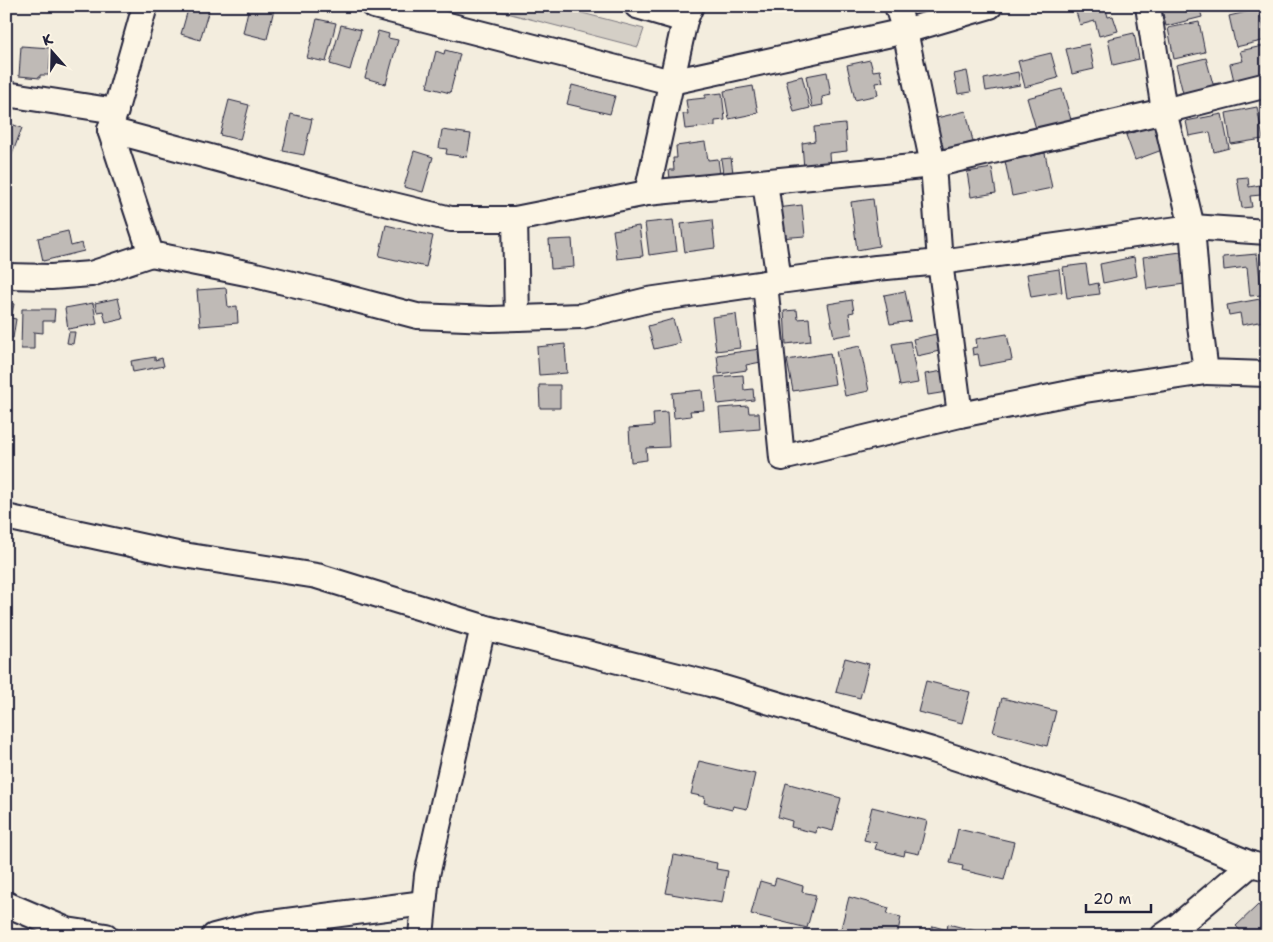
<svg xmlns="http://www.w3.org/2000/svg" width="1273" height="942" font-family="'Shantell Sans',sans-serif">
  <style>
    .green { fill: #d4cfc6; stroke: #7b7880 }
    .building { fill: #bfbab6; stroke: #22223b }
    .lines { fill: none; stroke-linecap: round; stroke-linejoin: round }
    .minor-casing { stroke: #22223b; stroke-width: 28 }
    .minor { stroke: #fcf5e5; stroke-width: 24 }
  </style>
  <rect width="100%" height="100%" fill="#f3edde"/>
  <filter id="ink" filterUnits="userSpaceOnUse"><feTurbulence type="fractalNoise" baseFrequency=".02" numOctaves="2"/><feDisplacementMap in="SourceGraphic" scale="10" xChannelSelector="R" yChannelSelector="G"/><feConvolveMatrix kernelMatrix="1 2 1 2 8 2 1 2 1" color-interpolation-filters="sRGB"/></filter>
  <g filter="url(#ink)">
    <polygon class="green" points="480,6 555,6 644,29 638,47"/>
    <g class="building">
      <polygon points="189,6 210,6 200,40 181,34"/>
      <polygon points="249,6 268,6 267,8 274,9 267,39 243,33"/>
      <polygon points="1096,6 1105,6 1108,17 1113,16 1118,31 1099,36 1095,21 1080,25 1076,12"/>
      <polygon points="1161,6 1199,6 1202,17 1166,26"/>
      <polygon points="1259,9 1266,40 1236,47 1229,16"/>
      <polygon points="317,19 336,23 326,62 307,58"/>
      <polygon points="1199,22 1205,52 1174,59 1168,28"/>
      <polygon points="341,25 361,30 350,70 330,64"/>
      <polygon points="378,31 389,34 388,38 398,40 386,84 365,78"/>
      <polygon points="1134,33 1139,59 1113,65 1108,39"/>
      <polygon points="6,40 9,40 6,75"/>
      <polygon points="1089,44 1094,69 1072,74 1066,49"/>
      <polygon points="1267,45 1267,77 1235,85 1230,64 1243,61 1240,51"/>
      <polygon points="21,46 51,48 49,75 40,75 40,78 19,76"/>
      <polygon points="445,50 460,54 450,93 427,87 436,51 444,54"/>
      <polygon points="1051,53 1058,78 1025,87 1018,61"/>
      <polygon points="1206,58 1213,84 1219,83 1221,89 1209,92 1208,87 1183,93 1176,65"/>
      <polygon points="870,60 873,71 880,70 883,82 876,83 878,95 855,100 847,65"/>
      <polygon points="967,71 971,92 958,94 954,74"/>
      <polygon points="827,72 831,95 822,97 823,105 812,107 806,76"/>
      <polygon points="1018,72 1020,85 986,91 984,79"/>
      <polygon points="802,76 810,108 794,112 786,80"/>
      <polygon points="572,85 615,96 610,114 567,104"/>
      <polygon points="753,86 758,113 729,119 724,91"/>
      <polygon points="1062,89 1072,123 1037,132 1027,98"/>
      <polygon points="722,93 725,120 715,121 715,126 685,129 683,114 688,114 686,100 705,98 705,95"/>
      <polygon points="229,100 249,105 240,140 220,135"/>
      <polygon points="1257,107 1263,139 1231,144 1226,113"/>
      <polygon points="966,111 974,146 936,155 928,120"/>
      <polygon points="291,114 312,119 304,155 283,151"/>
      <polygon points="1222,114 1229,148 1214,152 1210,132 1189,136 1186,121"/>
      <polygon points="6,122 22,128 11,157 6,155"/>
      <polygon points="845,124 847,151 829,153 830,166 804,169 802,143 815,141 814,127"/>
      <polygon points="1153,125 1162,150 1135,160 1126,135"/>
      <polygon points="442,130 471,134 467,157 446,154 447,149 439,148"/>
      <polygon points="705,142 708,160 718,159 721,181 671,188 669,170 674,170 673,158 677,158 676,146"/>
      <polygon points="414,151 433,157 423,192 404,187"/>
      <polygon points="1045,153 1052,188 1012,196 1005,161"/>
      <polygon points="731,158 734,180 724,181 721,159"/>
      <polygon points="992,168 996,193 971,197 967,172"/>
      <polygon points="1248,177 1249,187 1260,185 1261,195 1250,196 1252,207 1242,208 1237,178"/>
      <polygon points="873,199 879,246 857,250 851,202"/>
      <polygon points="802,205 805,236 780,238 777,208"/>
      <polygon points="673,220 677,251 649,255 645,223"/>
      <polygon points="712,220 715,248 685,252 681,224"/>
      <polygon points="386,225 433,236 426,267 379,256"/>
      <polygon points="639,226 643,256 617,259 613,230"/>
      <polygon points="68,231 71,246 82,243 84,251 43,261 38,238"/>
      <polygon points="572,239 574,267 551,269 549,240"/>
      <polygon points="1181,252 1185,284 1147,289 1143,257"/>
      <polygon points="1257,254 1262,295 1250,296 1247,267 1224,270 1223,257"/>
      <polygon points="1134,257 1137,276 1103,283 1100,264"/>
      <polygon points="1263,260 1267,260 1267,297 1264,297"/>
      <polygon points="1086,264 1089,285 1098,283 1100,294 1067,298 1063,267"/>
      <polygon points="1059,269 1062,292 1031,297 1027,274"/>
      <polygon points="226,288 228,307 237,306 238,323 200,326 197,290"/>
      <polygon points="905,291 911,321 890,324 884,295"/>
      <polygon points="118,298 123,319 106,323 103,311 97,312 95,303"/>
      <polygon points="1260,299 1264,321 1242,325 1240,313 1229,315 1227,305"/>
      <polygon points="852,300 854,312 849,313 852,334 834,337 828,304"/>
      <polygon points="6,302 14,304 11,318 16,319 13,338 6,337"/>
      <polygon points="93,303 97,324 68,329 65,308"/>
      <polygon points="22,309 55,309 54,321 43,321 43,333 34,332 34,349 21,349"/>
      <polygon points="797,310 798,319 809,318 811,341 786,344 784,311"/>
      <polygon points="736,314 740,348 716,351 712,317"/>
      <polygon points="673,319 680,343 654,349 648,326"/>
      <polygon points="69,332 75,332 73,344 67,343"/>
      <polygon points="941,333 944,350 917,356 913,339"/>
      <polygon points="1007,334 1012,360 980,366 978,354 973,355 972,348 977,347 976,339"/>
      <polygon points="910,341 918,383 900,386 892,344"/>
      <polygon points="565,344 567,373 539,375 537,347"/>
      <polygon points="860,346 869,391 845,396 836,351"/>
      <polygon points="760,349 761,362 746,365 747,370 719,374 717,355"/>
      <polygon points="830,353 835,384 793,391 787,360"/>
      <polygon points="155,357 155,360 162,358 164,366 133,372 131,361"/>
      <polygon points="949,370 953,391 928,395 925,374"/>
      <polygon points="743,375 744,390 753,389 754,400 718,404 715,377"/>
      <polygon points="539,385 560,385 560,408 540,408"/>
      <polygon points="702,390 704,410 690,411 691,416 674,418 672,393"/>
      <polygon points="748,406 749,413 759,413 760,429 721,432 719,408"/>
      <polygon points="667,412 669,447 646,448 647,460 631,462 629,428 654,426 653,413"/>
      <polygon points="845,658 869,664 860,698 836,692"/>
      <polygon points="926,681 970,692 962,723 918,712"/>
      <polygon points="1002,698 1056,711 1047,746 993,732"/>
      <polygon points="699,761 755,774 747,809 733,806 732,810 704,803 705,797 691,794"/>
      <polygon points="786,783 841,798 833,831 817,827 816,833 791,827 792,821 778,817"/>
      <polygon points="872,807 927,821 919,854 905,851 904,856 875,849 877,843 864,840"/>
      <polygon points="958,829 1014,842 1004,880 962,870 963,866 950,863"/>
      <polygon points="674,855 717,863 716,869 728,871 722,903 666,893"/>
      <polygon points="776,878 803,886 802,892 816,895 807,928 751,914 760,881 774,885"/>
      <polygon points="849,897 889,908 887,914 901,917 897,936 839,936"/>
      <polygon points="1258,905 1267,914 1267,936 1245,936 1236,926"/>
      <polygon points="948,924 976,931 974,936 931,936 933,926 947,930"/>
    </g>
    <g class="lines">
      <g class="minor-casing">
        <g id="minor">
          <polyline points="145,6 110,130 151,254 251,274 326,292 417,316 490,319 582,316 648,300 779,281 876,268 940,262 960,415"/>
          <polyline points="374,6 671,82 905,31 990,6"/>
          <polyline points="637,6 685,20 691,6"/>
          <polyline points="897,6 905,31 933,165 940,262 1192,227 1267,232"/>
          <polyline points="1148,6 1164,111 1192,227 1200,326 1206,372 1267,374"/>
          <polyline points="685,20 647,193 933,165 1164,111 1267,85"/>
          <polyline points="6,94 116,111"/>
          <polyline points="110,130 348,194 451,219 515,219"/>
          <polyline points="765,182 779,281"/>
          <polyline points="6,276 51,277 91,274 151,254"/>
          <polyline points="765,283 782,458 960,415 1085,390 1206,372"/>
          <polyline points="517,318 515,219 647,193"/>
          <polyline points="6,517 177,554 317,576 483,627 710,684 932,750 1135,816 1251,864"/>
          <polyline points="6,904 67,930 106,936"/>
          <polyline points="214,936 256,925 424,903"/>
          <polyline points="421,936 427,875 483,627"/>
          <polyline points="1163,936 1179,925 1251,864 1263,867"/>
        </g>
      </g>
      <use href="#minor" class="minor"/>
    </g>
  </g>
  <rect width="1273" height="942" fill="none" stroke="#fcf5e5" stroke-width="25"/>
  <rect x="12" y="12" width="1248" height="917" fill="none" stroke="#22223b" stroke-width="2" filter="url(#ink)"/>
  <g transform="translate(52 52) rotate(340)" stroke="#fcf5e5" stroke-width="4" paint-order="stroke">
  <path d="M0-4L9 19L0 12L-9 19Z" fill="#22223b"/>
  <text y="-8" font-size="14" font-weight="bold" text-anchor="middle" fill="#22223b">K</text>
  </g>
  <path d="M1086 904v8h65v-8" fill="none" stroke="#22223b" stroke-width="2.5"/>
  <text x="1093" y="904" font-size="15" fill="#22223b" stroke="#fcf5e5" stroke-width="4" paint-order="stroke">20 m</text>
</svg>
